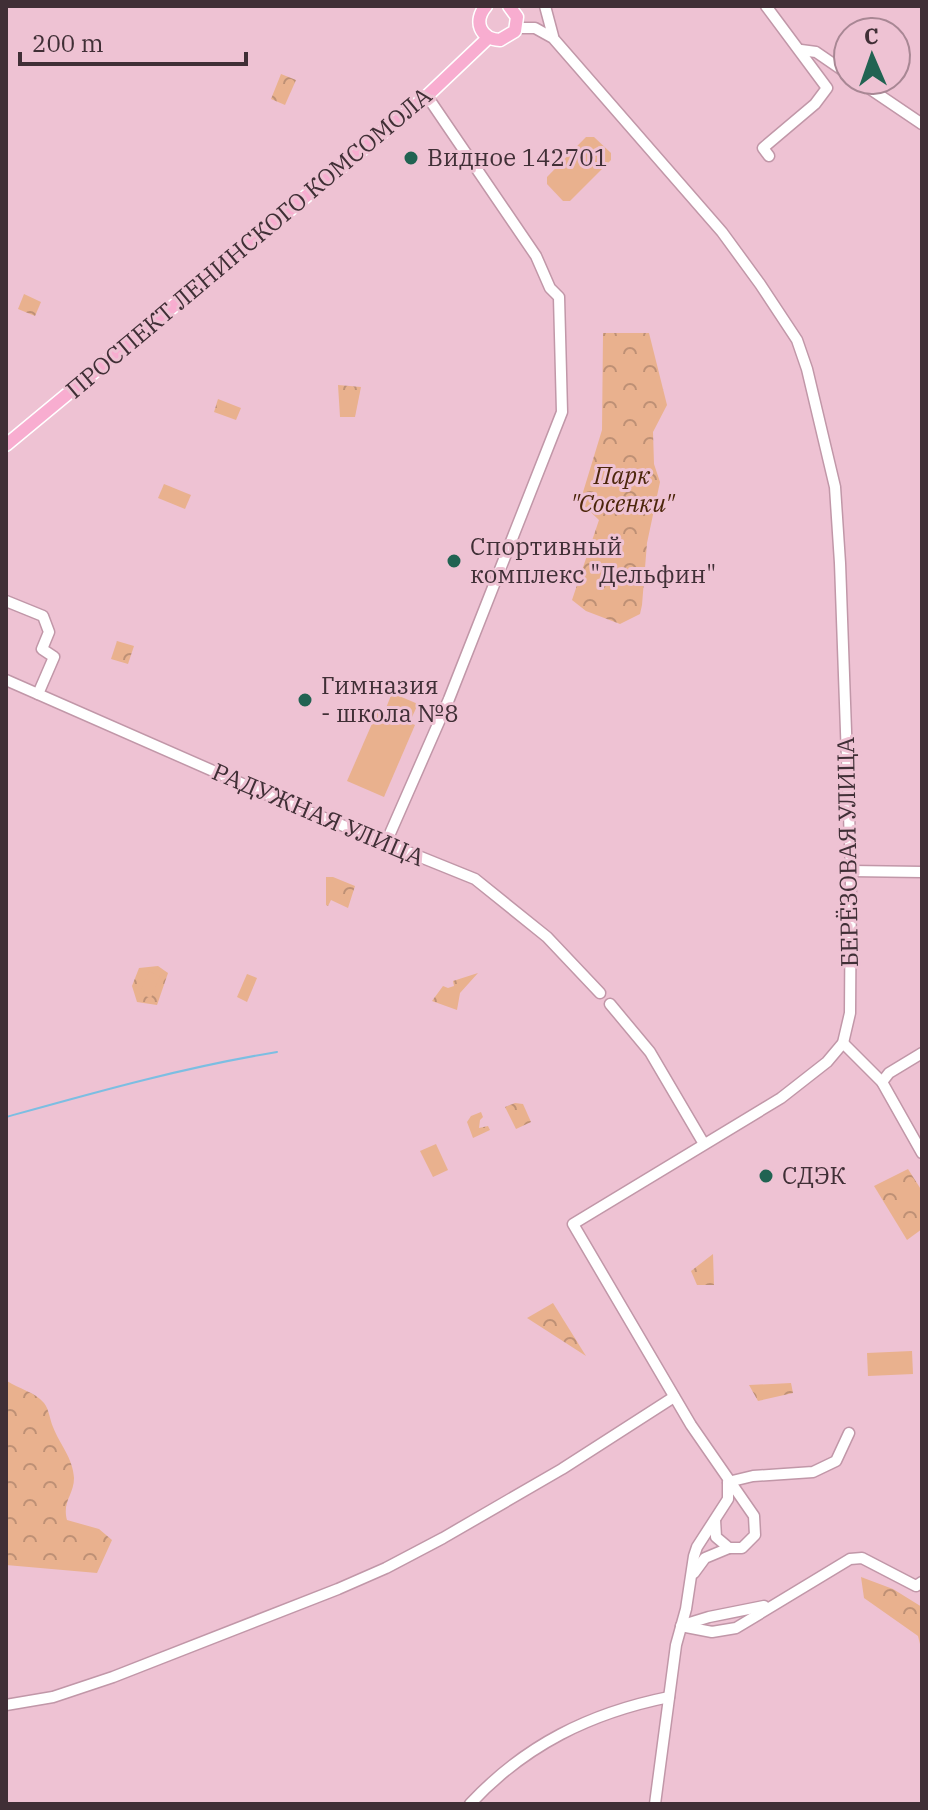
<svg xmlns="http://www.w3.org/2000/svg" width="928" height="1810" font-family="'IBM Plex Serif',serif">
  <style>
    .forest { fill: url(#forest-crowns) }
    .pitch { fill: #e9b18e }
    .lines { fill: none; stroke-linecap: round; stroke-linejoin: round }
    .stream { stroke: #7cbee2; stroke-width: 2 }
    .minor-casing { stroke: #c197a8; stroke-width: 13 }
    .major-casing { stroke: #fff; stroke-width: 15 }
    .minor { stroke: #fff; stroke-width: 10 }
    .major { stroke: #f8add0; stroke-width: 12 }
    .poi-dot { fill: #216352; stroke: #eec2d3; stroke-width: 3 }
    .labels { text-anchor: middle; stroke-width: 6; stroke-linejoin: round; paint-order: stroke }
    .poi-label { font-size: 24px; fill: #402f36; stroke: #eec2d3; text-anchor: start }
    .street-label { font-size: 24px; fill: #402f36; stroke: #eec2d3 }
    .park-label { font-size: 24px; font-style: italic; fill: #4c260b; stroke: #eec2d3 }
  </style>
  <defs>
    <pattern id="forest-crowns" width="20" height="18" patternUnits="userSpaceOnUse" patternTransform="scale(2)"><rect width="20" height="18" fill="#e9b18e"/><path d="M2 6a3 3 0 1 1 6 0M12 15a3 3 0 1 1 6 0" fill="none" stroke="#be9075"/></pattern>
  </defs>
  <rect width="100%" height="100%" fill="#eec2d3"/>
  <g class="forest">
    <polygon points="281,74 296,80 285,105 271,99"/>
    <polygon points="24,294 41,302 35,316 18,309"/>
    <polygon points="603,333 649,333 667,405 653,432 654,464 660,482 647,543 642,605 640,614 620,624 586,611 572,600 599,520 580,502 602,430"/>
    <polygon points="338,385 361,387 355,417 340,417"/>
    <polygon points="218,399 241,408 236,420 214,412"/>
    <polygon points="117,641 134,646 128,664 111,659"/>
    <polygon points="326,877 333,877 355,886 348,908 331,900 328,906 326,905"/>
    <polygon points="158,966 168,973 157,1005 137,1002 132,986 139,968"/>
    <polygon points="478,973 460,993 457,1010 432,1001 443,986 448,988 454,986 453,981"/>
    <polygon points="515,1103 523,1104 531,1122 516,1129 505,1107"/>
    <polygon points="481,1112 483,1117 480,1120 479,1128 488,1126 490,1130 473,1138 467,1122 471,1116"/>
    <polygon points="908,1169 922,1191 922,1229 907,1240 874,1186"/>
    <polygon points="713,1254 714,1285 697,1285 691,1271"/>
    <polygon points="553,1303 586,1356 527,1318"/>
    <path d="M6,1376L7,1381C19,1389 35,1392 44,1403C49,1409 50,1420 53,1427C60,1445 73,1458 74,1478C74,1495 62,1501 67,1520L99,1529L112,1540L97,1573L6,1565Z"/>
    <polygon points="791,1383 793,1393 758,1401 749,1385"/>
    <polygon points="861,1577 893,1589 922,1607 922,1652 918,1636 864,1598"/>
  </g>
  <g class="pitch">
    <polygon points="586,137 594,137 611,153 611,160 570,201 563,201 547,184 547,177"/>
    <polygon points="164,484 191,495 185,509 158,498"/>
    <polygon points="392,693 418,704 412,717 386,708"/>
    <polygon points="378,710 415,725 384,797 347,781"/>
    <polygon points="149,971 160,976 151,998 139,994"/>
    <polygon points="247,974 257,978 247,1002 237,997"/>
    <polygon points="436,1144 448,1170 433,1177 420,1151"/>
    <polygon points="912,1351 913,1374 868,1376 867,1353"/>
  </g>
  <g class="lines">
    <path class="stream" d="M6,1117C96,1092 185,1067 277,1052"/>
    <g class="minor-casing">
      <g id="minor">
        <polyline points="545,6 553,36"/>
        <polyline points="766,6 827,88 815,104 763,148 769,156"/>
        <polyline points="515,28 535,28 553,38 722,232 760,284 797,340 807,369 835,487 840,563 851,871 850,1013 843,1043 827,1062 781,1098 573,1224 691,1425 754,1516 755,1535 742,1548 729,1548 716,1537 715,1520"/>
        <polyline points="801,50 816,52 848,74"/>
        <polyline points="857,80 922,124"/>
        <polyline points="6,601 43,616 49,632 42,649 54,657 38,694"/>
        <polyline points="6,680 277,799 475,879 547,937 600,993"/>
        <polyline points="385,845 449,699 562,412 559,297 550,288 536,256 427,96"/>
        <polyline points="851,871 922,872"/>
        <polyline points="610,1004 650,1052 704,1144"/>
        <polyline points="843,1043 882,1082 922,1153"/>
        <polyline points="882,1082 889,1073 922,1053"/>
        <polyline points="728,1482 753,1476 813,1472 836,1461 849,1433"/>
        <polyline points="694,1573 705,1558 729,1548"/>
        <polyline points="683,1625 709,1617 764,1606"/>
        <polyline points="681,1626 712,1632 736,1628 850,1559 862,1558 916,1586 922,1582"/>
        <polyline points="6,1705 53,1697 113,1677 338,1589 386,1568 443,1538 562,1469 674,1397"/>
        <path d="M470,1804C525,1745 590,1713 669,1697"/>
        <polyline points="655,1804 676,1645 686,1609 694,1556 697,1547 728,1499 728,1484"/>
      </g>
    </g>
    <g class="major-casing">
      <g id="major">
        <path d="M486,6C473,21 480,39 500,40L515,31L517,17L509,6"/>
        <polyline points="6,445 427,96 488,38"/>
      </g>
    </g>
    <use href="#minor" class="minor"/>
    <use href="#major" class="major"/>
  </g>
  <g class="poi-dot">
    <circle cx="411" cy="158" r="8"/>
    <circle cx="454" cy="561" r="8"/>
    <circle cx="305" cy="700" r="8"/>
    <circle cx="766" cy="1176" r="8"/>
  </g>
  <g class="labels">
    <g class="poi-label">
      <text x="427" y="166">Видное 142701</text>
      <text x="470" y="555">Спортивный<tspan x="470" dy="28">комплекс "Дельфин"</tspan></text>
      <text x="321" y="694">Гимназия<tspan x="321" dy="28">- школа №8</tspan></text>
      <text x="782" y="1184">СДЭК</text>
    </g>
    <g class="street-label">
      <text transform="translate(249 243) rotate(-40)" y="8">ПРОСПЕКТ ЛЕНИНСКОГО КОМСОМОЛА</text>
      <text transform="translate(318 815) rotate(23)" y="8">РАДУЖНАЯ УЛИЦА</text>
      <text transform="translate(848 852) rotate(-91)" y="8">БЕРЁЗОВАЯ УЛИЦА</text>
    </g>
    <g class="park-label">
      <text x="622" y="484">Парк<tspan x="622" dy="28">"Сосенки"</tspan></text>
    </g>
  </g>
  <rect width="928" height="1810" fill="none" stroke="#402f36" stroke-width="16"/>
  <g transform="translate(872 56) rotate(358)"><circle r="38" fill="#eec2d3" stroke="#a88794" stroke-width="2"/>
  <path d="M0-6L14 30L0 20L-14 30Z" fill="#216352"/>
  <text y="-12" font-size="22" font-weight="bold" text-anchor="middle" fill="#402f36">С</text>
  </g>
  <path d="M20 52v12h226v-12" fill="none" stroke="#402f36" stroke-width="4"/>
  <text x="32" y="52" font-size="24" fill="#402f36" stroke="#eec2d3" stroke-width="6" paint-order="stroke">200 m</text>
</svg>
